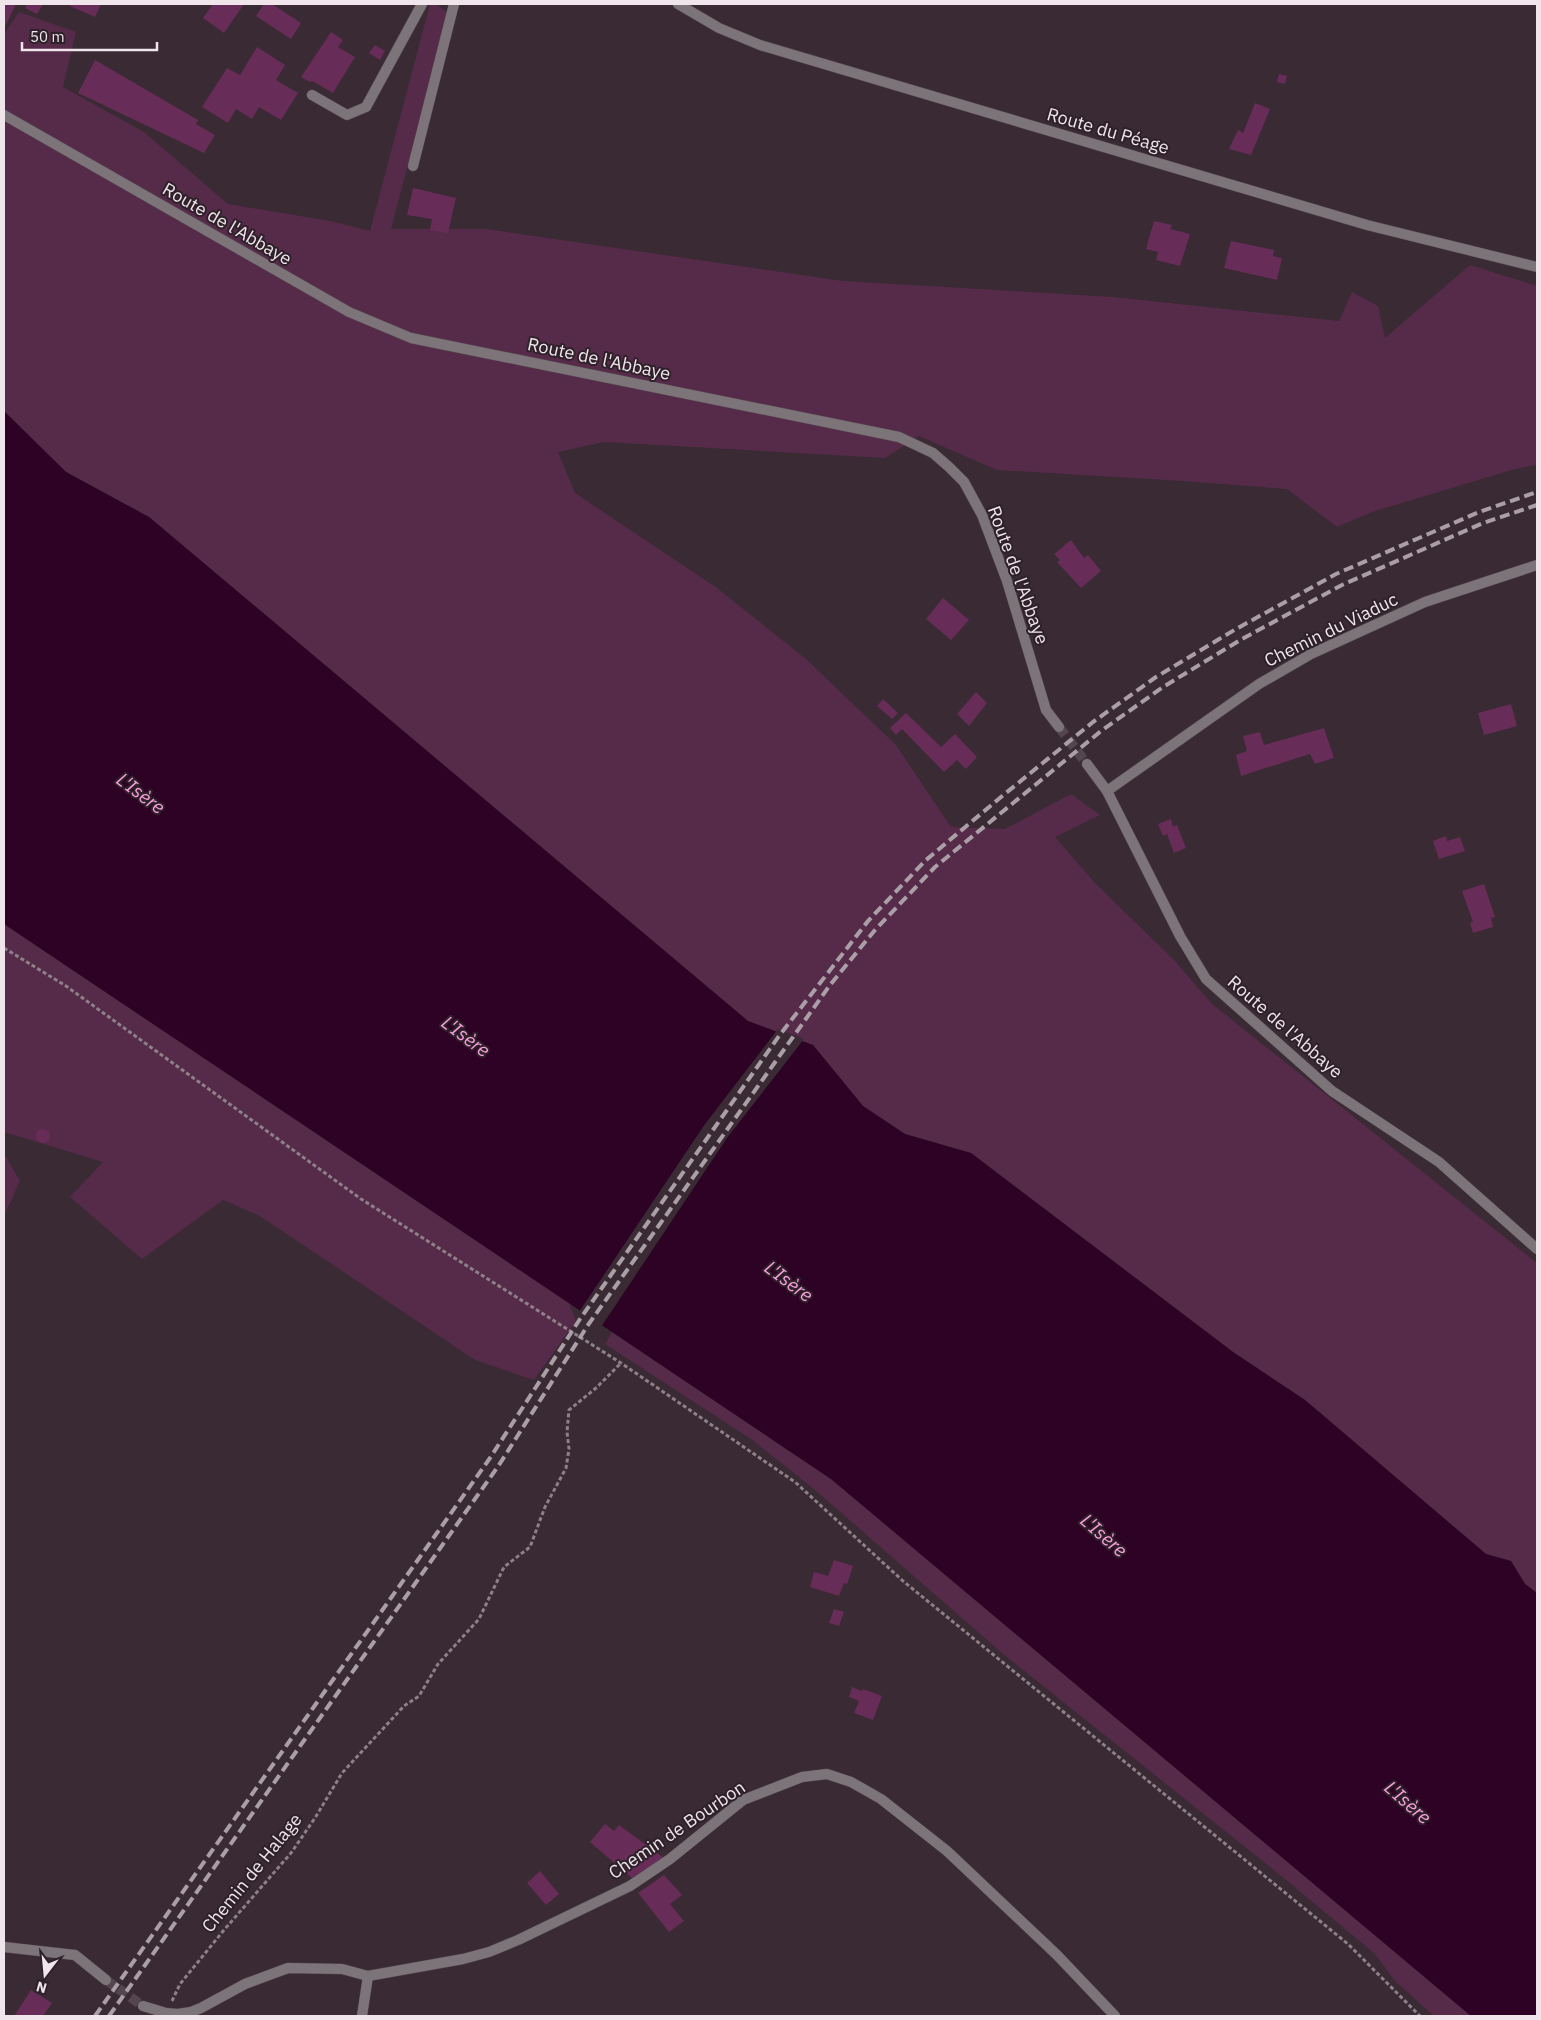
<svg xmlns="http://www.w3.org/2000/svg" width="1541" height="2020" font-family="'IBM Plex Sans',sans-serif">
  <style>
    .green { fill: #562b4a }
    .water { fill: #2d0224 }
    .pier { fill: #392a34 }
    .building { fill: #682c58 }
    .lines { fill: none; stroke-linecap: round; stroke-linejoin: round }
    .minor-tunnel { stroke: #54464f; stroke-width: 10; stroke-dasharray: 10 5; stroke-linecap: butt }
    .service-casing { stroke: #564851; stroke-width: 11 }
    .minor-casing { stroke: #564851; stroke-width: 11 }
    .tertiary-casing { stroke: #564851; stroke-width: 11 }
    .path { stroke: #8d8088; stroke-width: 3; stroke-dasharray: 4 2.5; stroke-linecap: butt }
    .service { stroke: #7c7479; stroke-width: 10 }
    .minor { stroke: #7c7479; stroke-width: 10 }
    .tertiary { stroke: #7c7479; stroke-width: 10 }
    .rail { stroke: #ab9fa7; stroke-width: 4; stroke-dasharray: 10 5; stroke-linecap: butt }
    .labels { text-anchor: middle; stroke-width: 4; stroke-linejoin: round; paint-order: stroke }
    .street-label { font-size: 18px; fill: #efe5eb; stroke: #2f212a }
    .water-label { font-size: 19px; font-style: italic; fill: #f99ede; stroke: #2f212a }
  </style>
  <rect width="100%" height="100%" fill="#392a34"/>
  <g class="green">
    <polygon points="430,4 436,4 448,13 391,229 486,229 843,281 1113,297 1339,321 1352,292 1378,306 1385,338 1470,265 1537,286 1537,465 1515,469 1372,512 1337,527 1287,489 1183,481 997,470 919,436 885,458 604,442 558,452 575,493 717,588 806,659 896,745 951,827 1005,829 1071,794 1100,815 1055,837 1095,883 1175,961 1211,1003 1537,1263 1537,1593 1525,1584 1511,1561 1486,1554 1305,1400 1233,1352 971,1153 905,1134 863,1106 813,1045 748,1021 149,517 66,472 4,411 4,34 19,12 76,32 63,87 144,132 228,204 330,221 370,231"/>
    <polygon points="4,924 569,1303 576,1321 534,1380 475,1360 260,1216 223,1200 142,1259 70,1197 103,1162 4,1132"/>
    <polygon points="4,1153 20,1181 4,1216"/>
    <polygon points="612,1332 831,1479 1471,2016 1434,2016 1396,1982 1374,1953 1285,1879 1002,1653 814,1489 751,1439 605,1344"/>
  </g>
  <polygon class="water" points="4,411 66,472 149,517 748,1021 813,1045 863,1106 905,1134 971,1153 1233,1352 1305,1400 1486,1554 1511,1561 1525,1584 1537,1593 1537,2016 1471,2016 831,1479 4,924"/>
  <polygon class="pier" points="778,1029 804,1039 727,1138 601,1327 579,1312 705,1124"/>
  <g class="building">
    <polygon points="4,4 16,4 4,29"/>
    <polygon points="27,4 43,4 37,14 25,8"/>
    <polygon points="71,4 101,4 95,17 70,6"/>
    <polygon points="213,4 244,4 224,33 203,18"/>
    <polygon points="264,4 272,4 301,23 291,39 256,16"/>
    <polygon points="331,32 343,40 338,47 355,57 333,93 312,81 310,82 301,77"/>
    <polygon points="375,45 385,51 380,60 369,53"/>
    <polygon points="257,47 285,65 276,80 298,93 281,120 259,107 252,119 236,109 228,123 202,107 227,68 240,75"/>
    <polygon points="95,60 198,120 196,124 215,135 204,153 78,93"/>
    <polygon points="1279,74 1287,76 1285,84 1277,82"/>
    <polygon points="1255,103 1270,109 1251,155 1229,149 1238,130 1243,133"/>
    <polygon points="413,188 456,198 448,233 430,230 432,219 407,215"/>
    <polygon points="1154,221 1172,225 1170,229 1190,234 1180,266 1156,260 1158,252 1146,249"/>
    <polygon points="1231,241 1274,250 1273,256 1282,258 1277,280 1224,268"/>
    <polygon points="1071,540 1084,558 1088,555 1101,571 1081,588 1057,562 1060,560 1054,554"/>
    <polygon points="943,598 969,620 951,640 926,619"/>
    <polygon points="976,692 987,703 969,726 957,714"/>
    <polygon points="883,699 898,713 892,719 877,706"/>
    <polygon points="1511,704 1517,726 1484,735 1478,713"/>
    <polygon points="906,713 941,747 955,734 977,757 966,769 957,760 944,772 902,729 896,735 890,728"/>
    <polygon points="1324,728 1334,758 1315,764 1310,754 1241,776 1236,755 1247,751 1243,736 1260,732 1264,745"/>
    <polygon points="1171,819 1173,827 1177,825 1186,848 1174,853 1167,834 1163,836 1158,824"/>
    <polygon points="1446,836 1447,841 1460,837 1465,851 1439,859 1433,841"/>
    <polygon points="1484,884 1495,917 1491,918 1493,927 1473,933 1470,923 1473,922 1462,891"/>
    <circle cx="43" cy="1136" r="7"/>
    <polygon points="834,1560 853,1566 847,1584 844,1583 839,1596 810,1587 814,1572 828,1576"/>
    <polygon points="834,1609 844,1612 839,1626 829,1623"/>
    <polygon points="852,1687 862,1691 863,1689 882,1696 873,1720 854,1713 859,1701 849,1697"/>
    <polygon points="605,1824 614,1831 619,1825 664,1858 632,1878 590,1842"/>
    <polygon points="540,1871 559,1894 546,1905 527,1883"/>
    <polygon points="664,1875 682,1895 670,1904 684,1921 669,1932 638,1893"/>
    <polygon points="31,1990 52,2003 43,2016 14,2016"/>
  </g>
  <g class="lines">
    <g class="minor-tunnel">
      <polyline points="1059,727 1087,764"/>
      <polyline points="106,1980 143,2006"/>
    </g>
    <g class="service-casing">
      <g id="service">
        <polyline points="312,95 347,115 366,107 422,4"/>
        <polyline points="413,166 454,4"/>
      </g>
    </g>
    <g class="minor-casing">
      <g id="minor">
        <polyline points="4,115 349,312 411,338 899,437 933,453 949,467 964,482 982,515 1007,581 1046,710 1059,727"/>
        <polyline points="1087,764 1107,791 1180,936 1206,979 1332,1091 1439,1162 1537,1249"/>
        <polyline points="1107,791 1259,684 1311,654 1425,602 1537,565"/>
        <polyline points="4,1947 75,1955 106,1980"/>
        <polyline points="143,2006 166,2013 178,2014 191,2012 201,2008 245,1984 288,1968 342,1969 368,1976 463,1959 489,1952 518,1940 630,1886 670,1859 743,1800 802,1777 827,1774 851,1782 881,1799 947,1851 1057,1955 1115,2016"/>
        <polyline points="362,2016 368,1976"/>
      </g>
    </g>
    <g class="tertiary-casing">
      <polyline id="tertiary" points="678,4 719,28 760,45 1367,225 1537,267"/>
    </g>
    <g class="path">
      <polyline points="4,948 66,986 361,1199 621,1363 795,1482 903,1581 1348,1944 1420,2016"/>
      <polyline points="172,2001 180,1984 224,1930 291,1853 315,1818 342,1773 404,1706 419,1696 438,1664 479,1619 504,1567 530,1547 545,1507 566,1468 569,1449 567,1432 569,1410 596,1388 621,1363"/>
    </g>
    <use href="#service" class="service"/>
    <use href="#minor" class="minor"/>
    <use href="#tertiary" class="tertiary"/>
    <g class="rail">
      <polyline points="95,2016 490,1458 580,1319 779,1036 868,921 926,860 1001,797 1093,722 1156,677 1236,629 1336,574 1479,512 1537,492"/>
      <polyline points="109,2016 499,1465 588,1325 830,985 875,930 935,867 1101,731 1163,687 1242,639 1342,585 1483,523 1537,505"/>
    </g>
  </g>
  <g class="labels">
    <g class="street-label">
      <text transform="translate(1108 131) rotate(16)" y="6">Route du Péage</text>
      <text transform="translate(227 224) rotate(30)" y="6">Route de l'Abbaye</text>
      <text transform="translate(599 359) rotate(12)" y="6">Route de l'Abbaye</text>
      <text transform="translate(1018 575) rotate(70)" y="6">Route de l'Abbaye</text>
      <text transform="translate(1331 630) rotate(-26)" y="6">Chemin du Viaduc</text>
      <text transform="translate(1285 1027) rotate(41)" y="6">Route de l'Abbaye</text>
      <text transform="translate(677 1830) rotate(-34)" y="6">Chemin de Bourbon</text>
      <text transform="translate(252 1873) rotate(-51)" y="6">Chemin de Halage</text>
    </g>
    <g class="water-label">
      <text transform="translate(141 793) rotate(37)" y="7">L'Isère</text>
      <text transform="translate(466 1036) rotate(37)" y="7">L'Isère</text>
      <text transform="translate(789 1281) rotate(37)" y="7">L'Isère</text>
      <text transform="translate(1104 1535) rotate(41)" y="7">L'Isère</text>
      <text transform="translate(1408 1802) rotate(41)" y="7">L'Isère</text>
    </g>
  </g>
  <rect width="1541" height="2020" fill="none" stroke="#efe5eb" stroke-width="10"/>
  <g transform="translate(45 1975) rotate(196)" stroke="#2f212a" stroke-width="4" paint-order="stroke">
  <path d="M0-4L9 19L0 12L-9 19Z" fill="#efe5eb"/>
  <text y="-8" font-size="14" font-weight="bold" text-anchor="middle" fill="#efe5eb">N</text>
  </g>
  <path d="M22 42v8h135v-8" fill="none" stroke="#efe5eb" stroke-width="2.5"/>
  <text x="30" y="42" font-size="15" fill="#efe5eb" stroke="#2f212a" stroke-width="4" paint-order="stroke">50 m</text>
</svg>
